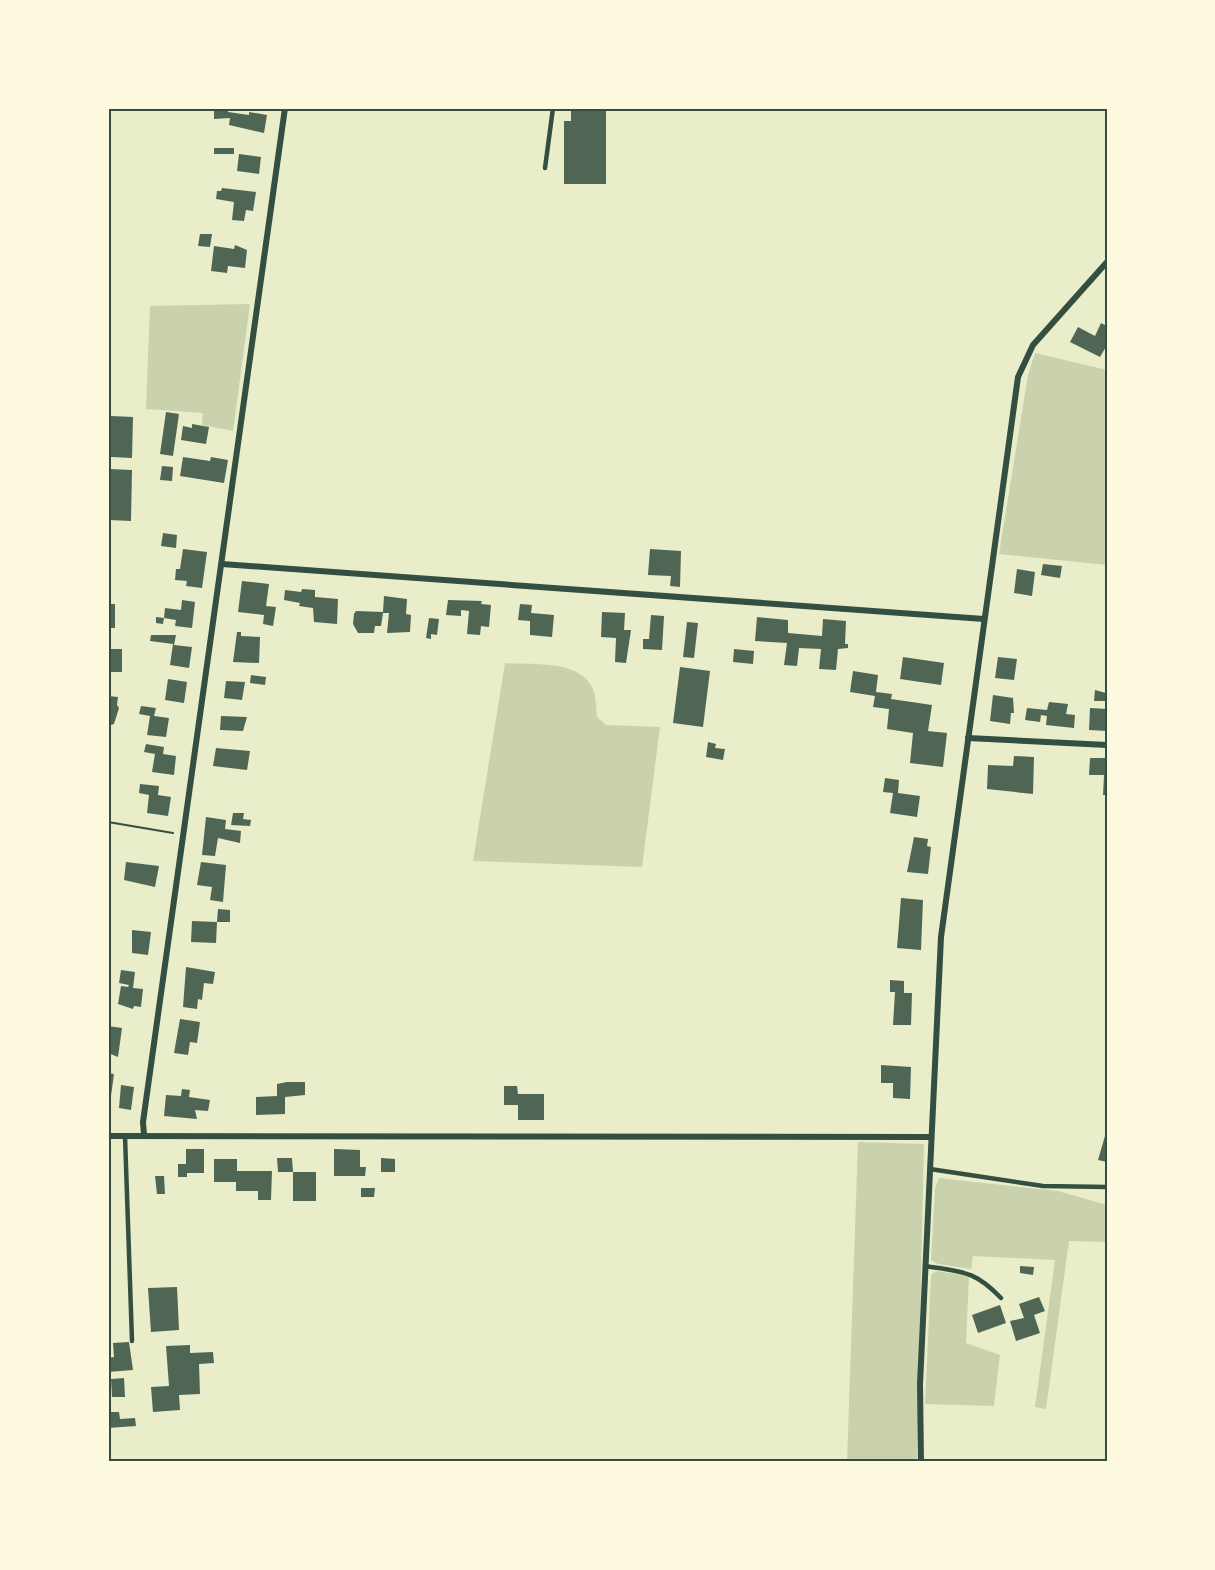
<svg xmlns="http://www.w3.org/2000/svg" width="1215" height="1570" font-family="Mulish,sans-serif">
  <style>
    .green { fill: #cad2ad }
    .building { fill: #4f6655 }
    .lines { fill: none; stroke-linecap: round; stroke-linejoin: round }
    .path { stroke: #344e41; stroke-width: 2 }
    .service { stroke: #344e41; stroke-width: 4.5 }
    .minor { stroke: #344e41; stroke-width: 6 }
    .neatline { fill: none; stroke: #344e41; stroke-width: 2 }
  </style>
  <rect width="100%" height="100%" fill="#e9edc9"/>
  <g class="green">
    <polygon points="250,304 233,431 202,425 203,413 146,409 150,306"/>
    <polygon points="1035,353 1107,370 1107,565 999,554 1028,375"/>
    <path d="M505,663C532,665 580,659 593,689C596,697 596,708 597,717L606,725L660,727L642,867L473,861Z"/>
    <polygon points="858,1142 924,1144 917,1462 847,1462"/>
    <polygon points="939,1178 1058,1191 1107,1205 1107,1242 1069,1241 1046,1409 1035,1407 1055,1260 973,1256 971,1269 938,1264 931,1260 935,1188"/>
    <polygon points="936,1271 969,1276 966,1343 1000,1355 994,1406 925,1404 931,1275"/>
  </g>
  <g class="building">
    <polygon points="214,108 228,108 228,112 249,115 249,112 267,115 264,133 229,125 230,118 214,119"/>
    <polygon points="571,108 606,108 606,184 564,184 564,121 571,121"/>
    <rect x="214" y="148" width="20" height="6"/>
    <polygon points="239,154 261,157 259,174 237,171"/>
    <polygon points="222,188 256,192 253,211 246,210 244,221 232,220 234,202 216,199 217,191 221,191"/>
    <polygon points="200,234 212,234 210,247 198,246"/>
    <polygon points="235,245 247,250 245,268 228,266 227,273 211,271 214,246 234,249"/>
    <polygon points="1101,323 1107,326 1107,345 1100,357 1070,342 1078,327 1095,336"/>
    <polygon points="166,412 179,414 173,456 160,454"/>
    <polygon points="111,416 133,417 132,458 111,457"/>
    <polygon points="192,424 209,427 206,444 181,440 183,426 192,428"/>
    <polygon points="183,457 210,461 211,457 228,460 224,483 180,476"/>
    <polygon points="162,466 173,467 172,481 160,480"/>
    <polygon points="110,469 132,470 131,521 109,520"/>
    <polygon points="163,533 177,535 176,548 161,546"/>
    <polygon points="183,549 207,552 202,588 186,586 187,581 175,580 176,569 180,569"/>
    <polygon points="650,549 681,551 680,587 670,586 671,576 648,575"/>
    <polygon points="1043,564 1062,566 1060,578 1041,575"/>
    <polygon points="1017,569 1035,572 1032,596 1014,593"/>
    <polygon points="242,581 269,584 266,606 276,607 273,626 263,624 264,615 238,612"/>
    <polygon points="302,589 315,590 315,597 338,599 337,624 314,622 313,608 299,606 300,603 284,600 285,590 301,592"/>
    <polygon points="384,596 407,599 406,614 411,615 410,632 387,633 389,613 383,613 381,626 375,626 374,633 358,633 353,624 354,614 356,611 383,612"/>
    <polygon points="182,600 195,602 192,628 175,626 176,620 164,618 163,624 156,623 156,617 164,618 165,608 181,610"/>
    <polygon points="448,600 482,601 481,604 491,605 489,627 481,626 480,635 467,634 469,611 461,610 461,616 446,615"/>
    <rect x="108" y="604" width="7" height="24"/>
    <polygon points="520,604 532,605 531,613 554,615 552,637 530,635 530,621 518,620"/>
    <polygon points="602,612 625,613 624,630 631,630 626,663 615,662 616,638 601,637"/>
    <polygon points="651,615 664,616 662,650 643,649 643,639 649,639"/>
    <polygon points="757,617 788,620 788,633 822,636 823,619 846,621 845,644 848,644 848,648 838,649 836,670 819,669 821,649 799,648 797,666 784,665 787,643 755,641"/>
    <polygon points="429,618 439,619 437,635 431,634 431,639 426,638"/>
    <polygon points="687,622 698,623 694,658 683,657"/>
    <polygon points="237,632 241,632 241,636 260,637 259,663 233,662"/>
    <polygon points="151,635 176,635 174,645 192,647 189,668 170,665 173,644 150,641"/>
    <rect x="108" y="649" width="14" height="23"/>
    <polygon points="734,649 754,651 753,664 733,662"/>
    <polygon points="903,657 944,663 941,685 900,679"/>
    <polygon points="998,657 1017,659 1014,680 995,678"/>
    <polygon points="680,667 710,671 703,727 673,723"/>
    <polygon points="853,671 878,675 876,692 892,694 891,699 932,705 928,731 947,733 943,767 910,763 913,733 887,729 889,709 873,707 875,696 850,692"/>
    <polygon points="251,675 266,677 265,685 250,683"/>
    <polygon points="168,679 187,682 184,703 165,700"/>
    <polygon points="226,681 245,682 242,700 224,698"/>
    <polygon points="1095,690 1106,693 1106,701 1094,701"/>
    <polygon points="993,695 1013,698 1014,713 1011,713 1010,724 990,721"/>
    <polygon points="108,696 118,697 117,705 119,708 114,724 108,726"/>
    <polygon points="1049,702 1068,704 1066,714 1075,715 1074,728 1046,725 1047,716 1041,715 1040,722 1025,720 1027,708 1047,710"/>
    <polygon points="141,706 156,708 154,716 169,718 166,737 147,735 150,716 139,714"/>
    <polygon points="1090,708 1107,709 1107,731 1089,730"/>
    <polygon points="221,716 247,717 243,731 220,730"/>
    <polygon points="708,742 716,744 715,748 725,749 723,760 706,757"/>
    <polygon points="146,744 164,747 163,754 176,756 174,775 152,772 155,754 144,752"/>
    <polygon points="216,748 250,751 247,770 213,766"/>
    <polygon points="1014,756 1034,757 1033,794 987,789 988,765 1013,766"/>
    <polygon points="1090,758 1107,758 1107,795 1103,795 1104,775 1089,775"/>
    <polygon points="885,778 899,780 898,793 920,796 917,817 890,813 893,793 883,792"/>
    <polygon points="140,784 159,786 158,795 171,797 168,816 147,813 149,795 139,793"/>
    <polygon points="233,813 244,813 243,819 251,820 250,826 231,825"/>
    <polygon points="206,817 226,820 225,829 241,831 240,843 218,838 215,856 202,855"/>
    <polygon points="914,837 928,839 927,846 931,847 928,874 907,872"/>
    <polygon points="126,862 159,866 155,887 124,880"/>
    <polygon points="201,862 226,865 223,902 210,900 212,887 197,885"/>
    <polygon points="901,898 923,900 921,950 897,948"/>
    <polygon points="218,909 230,910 230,922 217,922"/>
    <polygon points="192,921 217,922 216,943 191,942"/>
    <polygon points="132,930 151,932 148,955 132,953"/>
    <polygon points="186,967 215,972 213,984 204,983 202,1000 198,999 197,1009 183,1007"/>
    <polygon points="121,970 135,972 133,988 143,989 141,1007 134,1006 133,1009 118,1004 121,986 128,987 129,985 119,983"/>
    <polygon points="890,980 904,981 904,993 912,993 911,1025 893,1025 895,992 890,992"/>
    <polygon points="180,1019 200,1022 197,1043 190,1042 188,1055 174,1053"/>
    <polygon points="108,1026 122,1028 118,1057 108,1053"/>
    <polygon points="881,1065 911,1067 910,1099 893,1098 893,1083 881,1083"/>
    <polygon points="108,1073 114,1074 111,1096 108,1095"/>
    <polygon points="287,1082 305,1082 305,1095 285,1097 285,1114 256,1115 256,1097 277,1096 277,1084"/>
    <polygon points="121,1085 134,1087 131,1110 119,1108"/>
    <polygon points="504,1086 517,1086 518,1094 544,1094 544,1120 518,1120 518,1105 504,1105"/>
    <polygon points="182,1089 190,1090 189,1097 210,1100 208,1111 195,1110 197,1119 164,1116 166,1095 181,1096"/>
    <polygon points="1105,1136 1107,1136 1107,1162 1098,1160"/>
    <polygon points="186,1149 204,1149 204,1173 187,1173 187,1177 178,1177 178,1164 186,1164"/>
    <polygon points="334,1149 360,1150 360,1167 366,1167 365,1176 334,1176"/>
    <polygon points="277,1158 292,1158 293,1172 278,1172"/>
    <polygon points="381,1158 395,1159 395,1172 381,1172"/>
    <polygon points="214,1159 237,1159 237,1171 272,1171 271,1200 258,1200 258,1191 236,1191 236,1182 214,1182"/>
    <rect x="293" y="1172" width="23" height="29"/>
    <polygon points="155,1176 164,1176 165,1194 157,1194"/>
    <polygon points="361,1188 375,1188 374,1197 361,1197"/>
    <polygon points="1020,1266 1034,1267 1033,1275 1020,1273"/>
    <polygon points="177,1287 179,1330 151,1332 148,1288"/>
    <polygon points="1039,1297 1045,1311 1034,1315 1040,1333 1016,1341 1010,1321 1024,1318 1019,1304"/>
    <polygon points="1000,1305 1006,1323 978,1333 972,1315"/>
    <polygon points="129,1342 133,1370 108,1372 108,1358 114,1357 113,1343"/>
    <polygon points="190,1345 190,1353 213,1352 214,1363 199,1364 200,1394 179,1395 180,1410 153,1412 151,1387 169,1386 166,1346"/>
    <polygon points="124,1378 125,1397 112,1397 111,1379"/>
    <polygon points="108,1412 119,1412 120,1419 135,1418 136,1426 108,1428"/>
  </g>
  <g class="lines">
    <polyline class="path" points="108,822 173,833"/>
    <g class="service">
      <polyline points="545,168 553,108"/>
      <polyline points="125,1136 132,1341"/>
      <polyline points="930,1169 1043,1186 1107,1187"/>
      <path d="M925,1266C962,1272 974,1270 1001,1298"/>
    </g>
    <g class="minor">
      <polyline points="222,564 984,619"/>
      <polyline points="968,738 1107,745"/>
      <polyline points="144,1135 143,1122 285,108"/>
      <polyline points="108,1136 930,1137"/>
      <polyline points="921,1462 920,1384 941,937 1018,377 1033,345 1107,262"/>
    </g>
  </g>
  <rect width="1215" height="1570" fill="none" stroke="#fefae0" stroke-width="219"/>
  <rect x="110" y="110" width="996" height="1350" class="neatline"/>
</svg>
